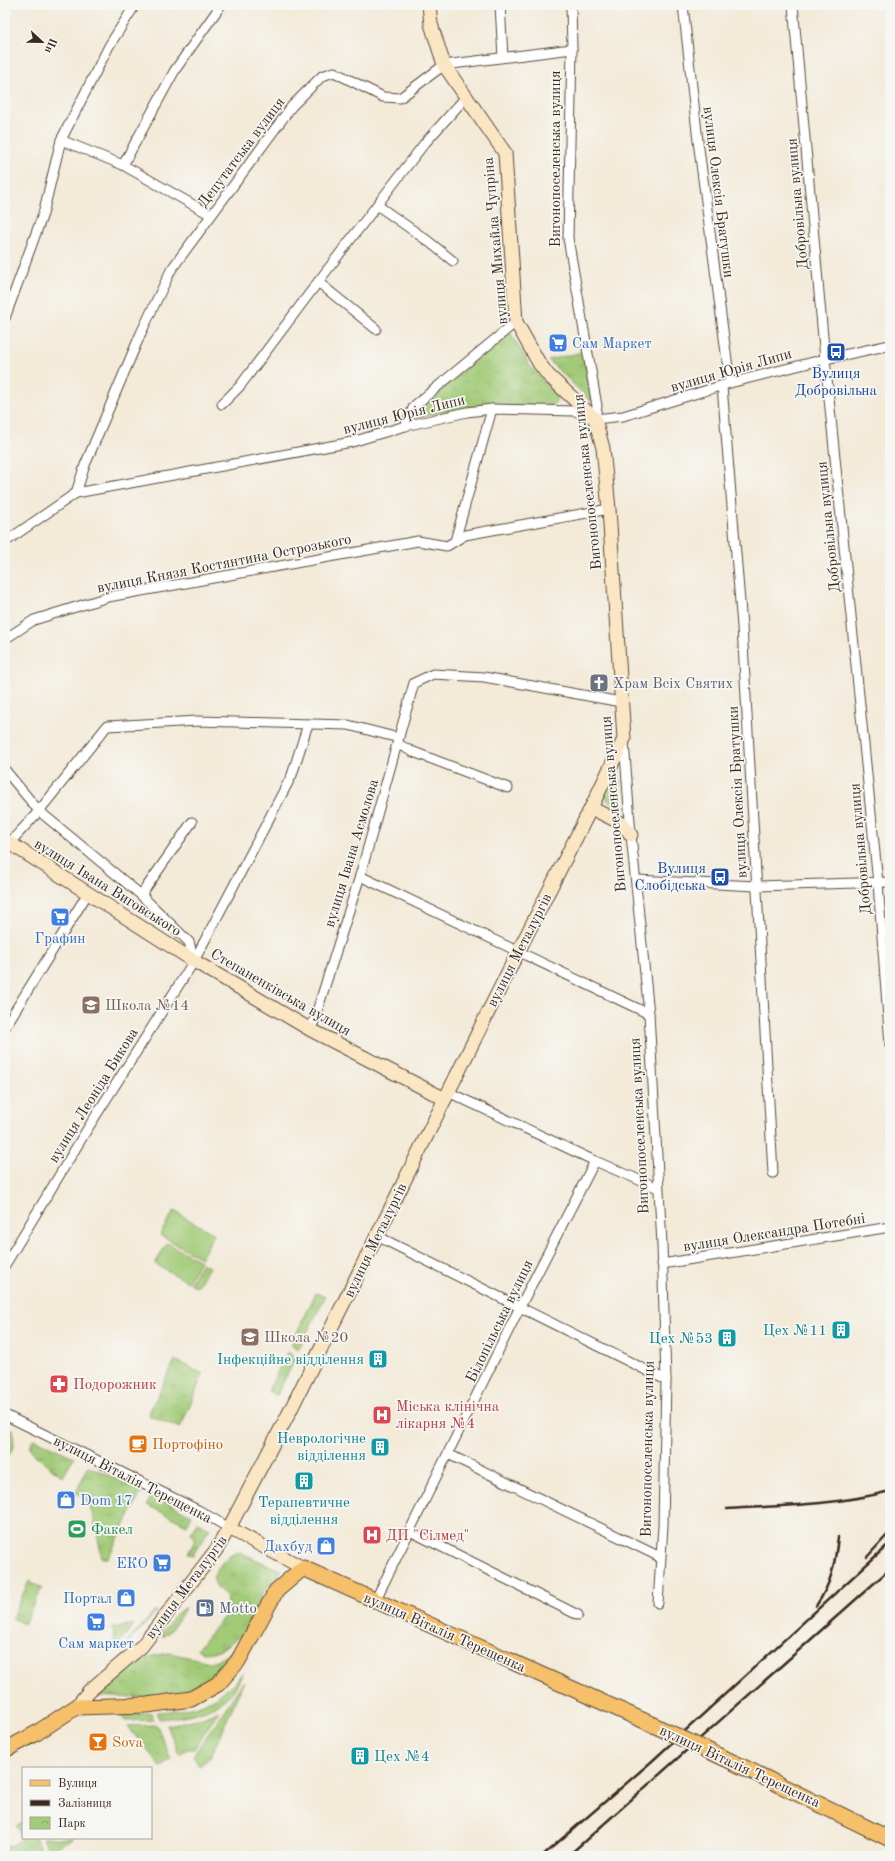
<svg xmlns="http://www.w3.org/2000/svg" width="895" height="1861" font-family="'Old Standard TT',serif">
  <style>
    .grass { fill: url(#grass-tufts); stroke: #6e7a4a }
    .park { fill: url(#park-crowns); stroke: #6e7a4a }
    .pitch { fill: #a1cb77; stroke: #6e7a4a }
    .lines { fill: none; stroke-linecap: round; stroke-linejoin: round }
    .minor-casing { stroke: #57473a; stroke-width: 11 }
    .secondary-casing { stroke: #57473a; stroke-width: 15 }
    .primary-casing { stroke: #57473a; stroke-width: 17 }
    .minor { stroke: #fff; stroke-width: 9 }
    .secondary { stroke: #fbe6c4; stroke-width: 13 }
    .primary { stroke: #f6c06b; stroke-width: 15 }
    .rail { stroke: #3b2a1e; stroke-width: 2.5 }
    .primary-bridge-casing { stroke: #57473a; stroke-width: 17; stroke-linecap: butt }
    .primary-bridge { stroke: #f6c06b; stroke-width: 15 }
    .labels { text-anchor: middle; stroke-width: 3.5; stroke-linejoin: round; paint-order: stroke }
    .street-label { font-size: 15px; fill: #3b2a1e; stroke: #f6f6f2 }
    .shop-label { font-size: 15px; fill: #366cbe; stroke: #f6f6f2; text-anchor: end }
    .transit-label { font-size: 15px; fill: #164399; stroke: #f6f6f2 }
    .worship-label { font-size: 15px; fill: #5b616d; stroke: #f6f6f2; text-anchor: start }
    .education-label { font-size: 15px; fill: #785e54; stroke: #f6f6f2; text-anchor: start }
    .culture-label { font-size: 15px; fill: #0d838f; stroke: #f6f6f2; text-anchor: end }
    .health-label { font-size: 15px; fill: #be3a42; stroke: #f6f6f2; text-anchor: start }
    .food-label { font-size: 15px; fill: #c56008; stroke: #f6f6f2; text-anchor: start }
    .leisure-label { font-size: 15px; fill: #27864d; stroke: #f6f6f2; text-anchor: start }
    .service-label { font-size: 15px; fill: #4e5e75; stroke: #f6f6f2; text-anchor: start }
  </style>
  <defs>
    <pattern id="grass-tufts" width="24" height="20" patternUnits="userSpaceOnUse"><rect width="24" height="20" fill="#a1cb77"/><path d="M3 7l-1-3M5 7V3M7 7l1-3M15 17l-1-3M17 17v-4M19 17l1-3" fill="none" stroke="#8cae66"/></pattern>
    <pattern id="park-crowns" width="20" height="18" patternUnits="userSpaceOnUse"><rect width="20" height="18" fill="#a1cb77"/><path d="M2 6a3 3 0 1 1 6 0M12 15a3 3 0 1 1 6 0" fill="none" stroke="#8cae66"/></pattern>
  </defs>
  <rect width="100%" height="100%" fill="#f6f6f2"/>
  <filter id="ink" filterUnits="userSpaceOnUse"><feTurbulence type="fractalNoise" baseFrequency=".025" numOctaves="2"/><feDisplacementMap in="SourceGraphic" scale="8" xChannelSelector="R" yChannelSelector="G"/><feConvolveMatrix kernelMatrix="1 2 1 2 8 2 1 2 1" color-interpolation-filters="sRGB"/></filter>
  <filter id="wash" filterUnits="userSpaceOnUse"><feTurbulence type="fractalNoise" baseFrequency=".012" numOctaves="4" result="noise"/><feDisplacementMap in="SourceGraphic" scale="16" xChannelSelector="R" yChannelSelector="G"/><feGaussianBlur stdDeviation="0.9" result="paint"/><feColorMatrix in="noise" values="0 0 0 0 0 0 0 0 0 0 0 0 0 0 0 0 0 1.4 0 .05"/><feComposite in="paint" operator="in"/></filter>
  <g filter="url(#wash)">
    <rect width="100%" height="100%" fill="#f3ead8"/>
    <g class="grass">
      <polygon points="583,352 592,402 548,360"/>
      <polygon points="618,765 623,814 608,801 605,795"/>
      <polygon points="316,1293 325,1297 299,1349 291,1345"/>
      <polygon points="287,1352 296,1357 277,1395 268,1391"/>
      <polygon points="175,1360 203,1374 180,1428 148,1415"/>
      <polygon points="5,1426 13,1430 14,1446 5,1461"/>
      <polygon points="34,1439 74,1457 63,1477 36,1456 29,1447"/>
      <polygon points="88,1466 142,1491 108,1558 102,1558 93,1515 84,1496 76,1493"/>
      <polygon points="152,1495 192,1515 187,1525 147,1505"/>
      <polygon points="197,1522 210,1528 193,1555 188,1553 196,1539 191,1533"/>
      <path d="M239,1552L282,1571L264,1591L247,1631L219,1651L204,1653L197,1649L228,1612L226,1595L217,1588L213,1578C218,1567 226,1555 239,1552Z"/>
      <polygon points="29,1581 42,1588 24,1624 12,1618"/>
      <path d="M184,1608H185C180,1617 171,1633 162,1637V1633L177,1613Z"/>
      <polygon points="156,1610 157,1612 126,1644"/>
      <polygon points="134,1624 124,1638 115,1646 113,1628"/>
      <path d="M242,1643C238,1650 234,1658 229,1664C199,1702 142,1699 99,1696L108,1686L147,1657L169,1653L210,1662L222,1658Z"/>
      <path d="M243,1673C240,1678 237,1685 234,1690C216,1712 186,1717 159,1719L156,1712C198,1710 214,1704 243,1673Z"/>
      <polygon points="244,1681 210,1758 199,1766 193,1756"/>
      <polygon points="219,1710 194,1749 187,1749 179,1754 167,1725 203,1718"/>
      <polygon points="151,1713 154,1720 125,1721 121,1715"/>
      <polygon points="157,1725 171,1760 160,1766 128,1726"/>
      <polygon points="23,1823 23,1838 36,1838 44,1854 39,1856 5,1856 5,1842 8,1847 23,1839 16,1826"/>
      <polygon points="43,1838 73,1838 49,1851"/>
    </g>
    <polygon class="park" points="510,332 530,366 556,394 557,401 552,405 478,406 415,418 417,409"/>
    <g class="pitch">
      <polygon points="174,1211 214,1234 201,1258 160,1235"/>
      <polygon points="167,1243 200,1261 188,1282 155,1264"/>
      <polygon points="202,1263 209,1267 197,1287 190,1283"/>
    </g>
  </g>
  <g filter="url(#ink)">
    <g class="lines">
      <g class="minor-casing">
        <g id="minor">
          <polyline points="500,5 503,57"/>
          <polyline points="571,5 572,49 568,238 597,406 595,419"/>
          <polyline points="683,5 698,141 730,383"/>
          <polyline points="793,5 825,359 878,883 890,1045"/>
          <polyline points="61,140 123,165 211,215"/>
          <polyline points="123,165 175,70 221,5"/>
          <polyline points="377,205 424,144 466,97"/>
          <polyline points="318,282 377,205 428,241 453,261"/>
          <polyline points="5,318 43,214 61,140 109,46 135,5"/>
          <polyline points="722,386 742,626 773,1173"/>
          <polyline points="222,404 240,386 318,282 376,329"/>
          <polyline points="405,426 414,406 516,322"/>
          <polyline points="76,493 85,465 141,333 171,270 292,106 322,76 334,72 383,97 400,98 444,65 572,49"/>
          <polyline points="455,541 492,409"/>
          <polyline points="5,542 76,493 352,442 405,426 467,412 492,409 575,411 595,419 623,416 730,383 825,359 890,345"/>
          <polyline points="5,639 34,620 108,597 418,541 447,546 465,535 609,509"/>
          <polyline points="624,741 631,835 649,1014 662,1244 666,1380 663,1526 658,1603"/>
          <polyline points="398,744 411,751 508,788"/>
          <polyline points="5,770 39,811 141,895 189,942 194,961"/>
          <polyline points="5,848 39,811 107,726 198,721 348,725 399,738"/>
          <polyline points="360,876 649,1014"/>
          <polyline points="636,880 756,886 890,882"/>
          <polyline points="141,895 192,822"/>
          <polyline points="5,1027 88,893"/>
          <polyline points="311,1030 360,876 414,683 433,674 484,677 621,702"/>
          <polyline points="448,1092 595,1161 658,1188"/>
          <polyline points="377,1236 666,1380"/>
          <polyline points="662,1264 890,1227"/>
          <polyline points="5,1265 88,1128 194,961 292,775 308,724"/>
          <polyline points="5,1415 198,1510 229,1528"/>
          <polyline points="448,1454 660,1557"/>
          <polyline points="410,1531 578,1615"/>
          <polyline points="375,1601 520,1307 595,1161"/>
        </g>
      </g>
      <g class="secondary-casing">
        <g id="secondary">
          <polyline points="591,808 623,824 631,835"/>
          <polyline points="5,840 194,961 311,1030 445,1099"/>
          <polyline points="229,1528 303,1568"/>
          <polyline points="76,1707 89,1691 142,1646 216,1550 229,1528 289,1413 518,952 591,808 624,739 609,509 603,448 595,419 548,375 539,363 516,322 505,153 444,65 431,24 429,5"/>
        </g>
      </g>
      <g class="primary-casing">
        <g id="primary">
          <polyline points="5,1750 35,1734 76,1707 147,1705 191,1699 218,1684 238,1661 276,1591 303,1568 649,1723"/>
          <polyline points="741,1766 890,1839"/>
        </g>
      </g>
      <use href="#minor" class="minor"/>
      <use href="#secondary" class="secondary"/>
      <use href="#primary" class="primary"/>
      <g class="rail">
        <path d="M727,1509C781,1506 837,1505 890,1491"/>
        <polyline points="867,1557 890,1532"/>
        <path d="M816,1606C832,1583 835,1563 838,1537"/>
        <polyline points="542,1856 651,1762 890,1543"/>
        <polyline points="568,1856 890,1569"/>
      </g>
      <g class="primary-bridge-casing">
        <polyline id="primary-bridge" points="649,1723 741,1766"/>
      </g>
      <use href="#primary-bridge" class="primary-bridge"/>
    </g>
  </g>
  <defs>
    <g id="supermarket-square" transform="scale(1)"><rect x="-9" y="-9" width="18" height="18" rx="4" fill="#3f7fe0" stroke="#f6f6f2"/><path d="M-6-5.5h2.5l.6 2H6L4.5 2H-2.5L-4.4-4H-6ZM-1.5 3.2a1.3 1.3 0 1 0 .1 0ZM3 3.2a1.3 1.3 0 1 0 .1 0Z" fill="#fff"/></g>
    <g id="bus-square" transform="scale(1)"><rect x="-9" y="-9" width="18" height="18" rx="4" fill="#1a4fb4" stroke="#f6f6f2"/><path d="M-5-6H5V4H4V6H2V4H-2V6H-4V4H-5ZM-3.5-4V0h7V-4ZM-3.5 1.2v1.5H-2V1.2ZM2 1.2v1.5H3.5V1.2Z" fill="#fff"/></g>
    <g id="church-square" transform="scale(1)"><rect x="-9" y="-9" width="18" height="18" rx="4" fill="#6b7280" stroke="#f6f6f2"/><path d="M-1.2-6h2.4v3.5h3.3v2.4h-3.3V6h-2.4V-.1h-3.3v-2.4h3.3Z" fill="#fff"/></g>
    <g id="school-square" transform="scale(1)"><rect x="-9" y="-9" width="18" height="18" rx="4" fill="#8d6e63" stroke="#f6f6f2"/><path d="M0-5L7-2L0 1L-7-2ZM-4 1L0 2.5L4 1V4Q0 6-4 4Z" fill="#fff"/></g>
    <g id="building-square" transform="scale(1)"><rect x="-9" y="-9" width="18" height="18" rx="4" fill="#0f9aa8" stroke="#f6f6f2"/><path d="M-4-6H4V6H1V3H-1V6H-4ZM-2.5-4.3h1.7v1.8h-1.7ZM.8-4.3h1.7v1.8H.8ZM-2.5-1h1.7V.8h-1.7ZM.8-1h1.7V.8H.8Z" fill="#fff"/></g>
    <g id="pharmacy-square" transform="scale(1)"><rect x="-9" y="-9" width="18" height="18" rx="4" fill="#e0444e" stroke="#f6f6f2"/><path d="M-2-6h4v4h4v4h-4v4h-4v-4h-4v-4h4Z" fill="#fff"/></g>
    <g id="hospital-square" transform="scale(1)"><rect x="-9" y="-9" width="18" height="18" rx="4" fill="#e0444e" stroke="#f6f6f2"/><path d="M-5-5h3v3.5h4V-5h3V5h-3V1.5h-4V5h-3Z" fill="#fff"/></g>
    <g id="cafe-square" transform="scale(1)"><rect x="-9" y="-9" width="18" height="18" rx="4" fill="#e8710a" stroke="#f6f6f2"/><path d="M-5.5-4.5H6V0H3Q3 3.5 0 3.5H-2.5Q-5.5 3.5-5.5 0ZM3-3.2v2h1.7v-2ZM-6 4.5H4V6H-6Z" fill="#fff"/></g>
    <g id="shop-square" transform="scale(1)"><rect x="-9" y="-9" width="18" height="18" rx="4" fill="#3f7fe0" stroke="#f6f6f2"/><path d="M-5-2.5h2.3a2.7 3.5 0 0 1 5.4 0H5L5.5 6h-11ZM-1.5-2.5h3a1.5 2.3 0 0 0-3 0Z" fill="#fff"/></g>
    <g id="stadium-square" transform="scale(1)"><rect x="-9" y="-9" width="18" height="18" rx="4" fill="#2e9e5b" stroke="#f6f6f2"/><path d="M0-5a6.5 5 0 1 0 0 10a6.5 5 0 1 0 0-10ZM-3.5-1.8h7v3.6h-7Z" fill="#fff"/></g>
    <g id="fuel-square" transform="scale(1)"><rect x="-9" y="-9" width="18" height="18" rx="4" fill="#5c6f8a" stroke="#f6f6f2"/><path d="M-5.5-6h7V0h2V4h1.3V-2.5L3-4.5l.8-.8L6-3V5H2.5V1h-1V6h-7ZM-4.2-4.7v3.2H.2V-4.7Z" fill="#fff"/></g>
    <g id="bar-square" transform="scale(1)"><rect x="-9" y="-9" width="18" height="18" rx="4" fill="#e8710a" stroke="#f6f6f2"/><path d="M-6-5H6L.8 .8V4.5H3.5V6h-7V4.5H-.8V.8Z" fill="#fff"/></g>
  </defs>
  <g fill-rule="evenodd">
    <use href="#supermarket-square" x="558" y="343"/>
    <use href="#bus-square" x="836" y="352"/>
    <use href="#church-square" x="599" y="683"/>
    <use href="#bus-square" x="720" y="877"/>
    <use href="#supermarket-square" x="60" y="917"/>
    <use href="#school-square" x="91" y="1005"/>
    <use href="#building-square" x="841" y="1330"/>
    <use href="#school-square" x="250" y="1337"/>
    <use href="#building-square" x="727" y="1338"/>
    <use href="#building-square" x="378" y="1359"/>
    <use href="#pharmacy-square" x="59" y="1384"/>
    <use href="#hospital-square" x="382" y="1415"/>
    <use href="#cafe-square" x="138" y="1444"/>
    <use href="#building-square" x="380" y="1447"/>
    <use href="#building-square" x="304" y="1481"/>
    <use href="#shop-square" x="66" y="1500"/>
    <use href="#stadium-square" x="77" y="1529"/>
    <use href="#hospital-square" x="372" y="1535"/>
    <use href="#shop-square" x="326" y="1546"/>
    <use href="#supermarket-square" x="162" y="1563"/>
    <use href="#shop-square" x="126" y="1598"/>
    <use href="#fuel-square" x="205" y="1608"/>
    <use href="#supermarket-square" x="96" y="1622"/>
    <use href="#bar-square" x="98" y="1742"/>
    <use href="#building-square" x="360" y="1756"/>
  </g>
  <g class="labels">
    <g class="street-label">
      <text transform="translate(241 152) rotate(-53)" y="5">Депутатська вулиця</text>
      <text transform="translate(555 159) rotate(-90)" y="5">Вигонопоселенська вулиця</text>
      <text transform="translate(719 192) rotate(83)" y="5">вулиця Олексія Братушки</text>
      <text transform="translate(797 204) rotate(-95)" y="5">Добровільна вулиця</text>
      <text transform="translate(495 241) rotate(-95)" y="5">вулиця Михайла Чупріна</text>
      <text transform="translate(731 370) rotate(-16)" y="5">вулиця Юрія Липи</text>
      <text transform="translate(404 414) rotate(-14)" y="5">вулиця Юрія Липи</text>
      <text transform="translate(587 482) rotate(-96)" y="5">Вигонопоселенська вулиця</text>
      <text transform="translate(828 527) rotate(-96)" y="5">Добровільна вулиця</text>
      <text transform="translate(224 563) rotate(-11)" y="5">вулиця Князя Костянтина Острозького</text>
      <text transform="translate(737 792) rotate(-93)" y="5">вулиця Олексія Братушки</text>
      <text transform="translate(613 804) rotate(-95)" y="5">Вигонопоселенська вулиця</text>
      <text transform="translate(860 849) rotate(-95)" y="5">Добровільна вулиця</text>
      <text transform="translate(351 853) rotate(-73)" y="5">вулиця Івана Асмолова</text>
      <text transform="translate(108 887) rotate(32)" y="5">вулиця Івана Виговського</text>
      <text transform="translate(519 950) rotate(-63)" y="5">вулиця Металургів</text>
      <text transform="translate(281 992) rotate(30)" y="5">Степаненківська вулиця</text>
      <text transform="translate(93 1095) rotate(-58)" y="5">вулиця Леоніда Бикова</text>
      <text transform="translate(639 1126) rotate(-93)" y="5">Вигонопоселенська вулиця</text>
      <text transform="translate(774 1232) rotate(-9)" y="5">вулиця Олександра Потебні</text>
      <text transform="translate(375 1240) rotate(-64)" y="5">вулиця Металургів</text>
      <text transform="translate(499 1321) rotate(-64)" y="5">Білопільська вулиця</text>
      <text transform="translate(647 1449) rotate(-89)" y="5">Вигонопоселенська вулиця</text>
      <text transform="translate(133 1479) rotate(27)" y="5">вулиця Віталія Терещенка</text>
      <text transform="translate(186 1587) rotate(-53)" y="5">вулиця Металургів</text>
      <text transform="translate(445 1632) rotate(24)" y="5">вулиця Віталія Терещенка</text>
      <text transform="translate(740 1766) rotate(25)" y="5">вулиця Віталія Терещенка</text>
    </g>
    <g class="shop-label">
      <text x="572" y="348" text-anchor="start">Сам Маркет</text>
      <text x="60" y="943" text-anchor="middle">Графин</text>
      <text x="80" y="1505" text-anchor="start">Dom 17</text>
      <text x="312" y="1551">Дахбуд</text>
      <text x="148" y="1568">ЕКО</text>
      <text x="112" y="1603">Портал</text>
      <text x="96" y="1648" text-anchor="middle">Сам маркет</text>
    </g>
    <g class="transit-label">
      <text x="836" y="378">Вулиця<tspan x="836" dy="17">Добровільна</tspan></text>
      <text x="706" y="873" text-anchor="end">Вулиця<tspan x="706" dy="17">Слобідська</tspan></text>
    </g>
    <g class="worship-label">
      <text x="613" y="688">Храм Всіх Святих</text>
    </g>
    <g class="education-label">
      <text x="105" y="1010">Школа №14</text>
      <text x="264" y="1342">Школа №20</text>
    </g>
    <g class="culture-label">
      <text x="827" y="1335">Цех №11</text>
      <text x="713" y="1343">Цех №53</text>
      <text x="364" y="1364">Інфекційне відділення</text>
      <text x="366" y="1443">Неврологічне<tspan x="366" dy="17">відділення</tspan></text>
      <text x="304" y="1507" text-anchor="middle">Терапевтичне<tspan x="304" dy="17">відділення</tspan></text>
      <text x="374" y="1761" text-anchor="start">Цех №4</text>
    </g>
    <g class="health-label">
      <text x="73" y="1389">Подорожник</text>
      <text x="396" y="1411">Міська клінічна<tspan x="396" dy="17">лікарня №4</tspan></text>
      <text x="386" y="1540">ДП "Сілмед"</text>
    </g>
    <g class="food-label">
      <text x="152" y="1449">Портофіно</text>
      <text x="112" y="1747">Sova</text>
    </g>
    <g class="leisure-label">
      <text x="91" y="1534">Факел</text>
    </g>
    <g class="service-label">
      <text x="219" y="1613">Motto</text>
    </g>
  </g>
  <rect width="895" height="1861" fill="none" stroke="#f6f6f2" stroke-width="20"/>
  <rect x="22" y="1767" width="130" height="72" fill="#f6f6f2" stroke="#aba49d"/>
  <rect x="30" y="1780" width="20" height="6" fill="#f6c06b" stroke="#aba49d"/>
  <text x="58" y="1787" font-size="12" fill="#3b2a1e">Вулиця</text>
  <rect x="30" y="1800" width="20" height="6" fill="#3b2a1e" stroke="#aba49d"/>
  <text x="58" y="1807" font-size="12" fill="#3b2a1e">Залізниця</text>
  <rect x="30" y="1817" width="20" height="12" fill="url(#park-crowns)" stroke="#aba49d"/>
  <text x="58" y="1827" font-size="12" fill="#3b2a1e">Парк</text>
  <g transform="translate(42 42) rotate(112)" stroke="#f6f6f2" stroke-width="3" paint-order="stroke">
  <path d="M0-3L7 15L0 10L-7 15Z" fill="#3b2a1e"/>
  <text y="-6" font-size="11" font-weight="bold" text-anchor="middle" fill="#3b2a1e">Пн</text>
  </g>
</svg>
